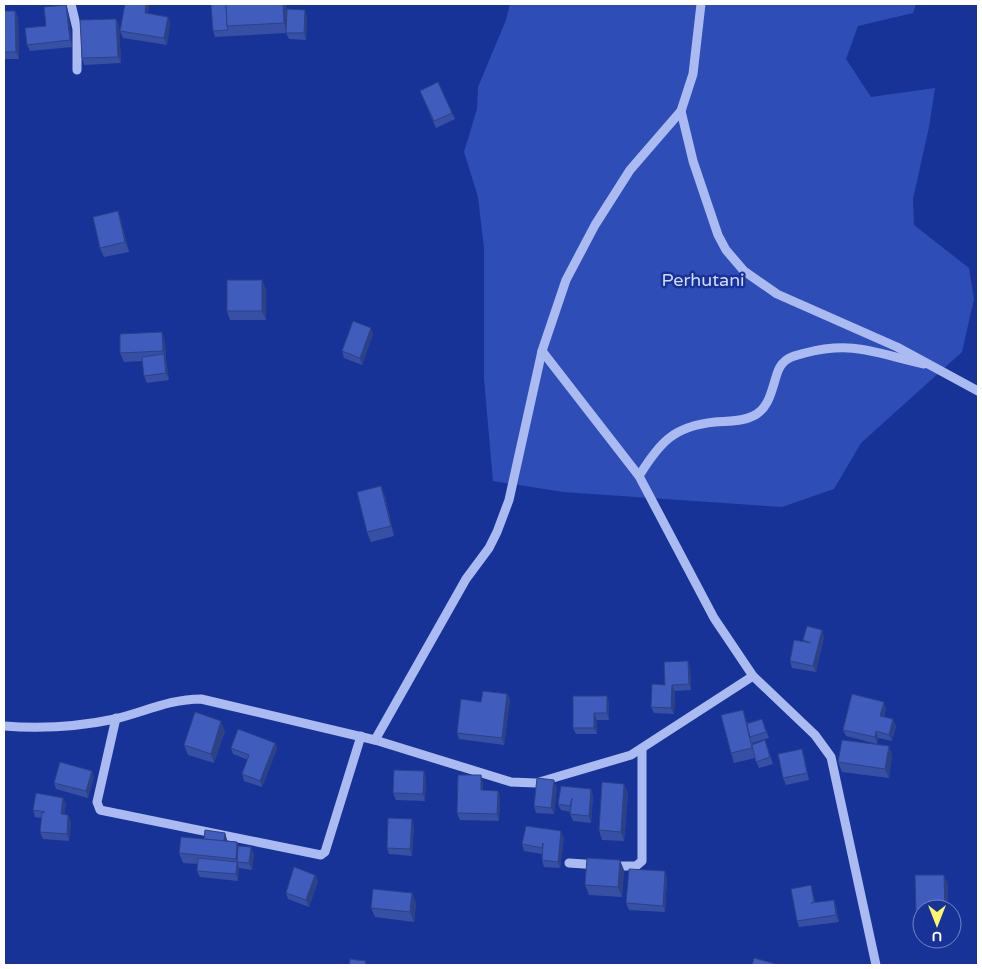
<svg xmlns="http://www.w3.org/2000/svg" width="982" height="969" font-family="'Varela Round',sans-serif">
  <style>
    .green { fill: #2e4db6 }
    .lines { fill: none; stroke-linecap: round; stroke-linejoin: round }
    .minor { stroke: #abbbf1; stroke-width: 9 }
    .wall { fill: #3750a3 }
    .shaded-wall { fill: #2d4185 }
    .building { fill: #405dbe; stroke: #2d4185 }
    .labels { text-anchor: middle; stroke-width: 5; stroke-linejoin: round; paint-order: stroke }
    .park-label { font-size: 18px; fill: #d2dcfc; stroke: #183397 }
  </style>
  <rect width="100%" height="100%" fill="#183397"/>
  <polygon class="green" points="510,4 916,4 913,13 858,26 846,59 871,97 935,88 929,127 913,199 914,225 969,268 974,299 962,352 861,443 834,489 782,507 563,492 493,481 484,379 484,248 478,197 464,152 477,109 478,87 506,20"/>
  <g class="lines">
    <g class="minor">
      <polyline points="71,4 77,29 77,70"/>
      <polyline points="681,111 693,161 718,235 726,250 744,271 777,294 897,347 978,391"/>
      <polyline points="542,351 639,476 714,618 753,676"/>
      <path d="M639,476C660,442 674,426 715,422C728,421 742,422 753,416C770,409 772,387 778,371C783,358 793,356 805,353C855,340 877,354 924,364"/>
      <polyline points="116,718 97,802 100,810 321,855 325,852 361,736"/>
      <path d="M4,726C42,729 77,727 115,719C144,712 170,699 201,699L375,740L511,782L536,783L631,755L753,676L815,735L831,757L876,965"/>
      <polyline points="375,740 466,579 489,548 497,532 509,500 542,351 566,280 595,225 630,170 681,111 693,74 701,4"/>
      <polyline points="569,863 599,865"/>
      <polyline points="611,866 636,866 642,861 642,749"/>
    </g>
  </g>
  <g class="wall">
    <polygon points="125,4 149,4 148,13 168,17 170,23 167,45 123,38 120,31"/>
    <polygon points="211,4 286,4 287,17 307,17 306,40 289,39 286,33 215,37 213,31"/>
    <polygon points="66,5 68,12 72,47 30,51 27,45"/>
    <polygon points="4,11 15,11 18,18 19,59 4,59"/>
    <polygon points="116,19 119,26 121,63 84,65 82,58"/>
    <polygon points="420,91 452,113 455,119 436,128"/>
    <polygon points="118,211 121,221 129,252 104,257 100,248"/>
    <polygon points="262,280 266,290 266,320 230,320 227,311"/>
    <polygon points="373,334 362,365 344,358 342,351"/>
    <polygon points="165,342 166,360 169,380 147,383 144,376 142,361 124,362 120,353"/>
    <polygon points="385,496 394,536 371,542 367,532"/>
    <polygon points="822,630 824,637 816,672 792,668 790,661 803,642 803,640"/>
    <polygon points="690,667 691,690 675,691 674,714 654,713 651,707 665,685"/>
    <polygon points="507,694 510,700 504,745 459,739 457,733 481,702"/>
    <polygon points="609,702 609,720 597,720 597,734 576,734 573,728"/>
    <polygon points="886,708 884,717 896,726 892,741 878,738 877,744 846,736 843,730"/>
    <polygon points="743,710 747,723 762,719 769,738 752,743 753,744 765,740 773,764 759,768 755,758 734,763 731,753"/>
    <polygon points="225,731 214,763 188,755 184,745"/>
    <polygon points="275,743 277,749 262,787 244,781 242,774 248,760 233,754 231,748"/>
    <polygon points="889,746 892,756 889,778 842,772 838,762"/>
    <polygon points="804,756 809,780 786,785 783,778"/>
    <polygon points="92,771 94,777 88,798 56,789 54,783"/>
    <polygon points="426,778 425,801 396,800 393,793"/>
    <polygon points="483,782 483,790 498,791 500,797 499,821 460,820 457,813"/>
    <polygon points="557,787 554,814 536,813 534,806"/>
    <polygon points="591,789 593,796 591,823 573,821 570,814 571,812 561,810 558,804"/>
    <polygon points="628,793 624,841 602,840 599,830"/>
    <polygon points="66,804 64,815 68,815 71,822 69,841 43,839 40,832 42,818 35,817 33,810"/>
    <polygon points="414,826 412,856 389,854 387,848"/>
    <polygon points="225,833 227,840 227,841 237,842 238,846 254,854 252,870 239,868 238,881 200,877 197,871 198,864 183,863 179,853 204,839"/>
    <polygon points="564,838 560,868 544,867 542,860 542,854 524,851 522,844"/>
    <polygon points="624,870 622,897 589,895 585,885"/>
    <polygon points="315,875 318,881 309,907 288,899 286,893"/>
    <polygon points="667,877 665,912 629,910 626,903"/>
    <polygon points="948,884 922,909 922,921 919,921 916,911"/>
    <polygon points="813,892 815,903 834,900 836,907 839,922 799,927 797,921"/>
    <polygon points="412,893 416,903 414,922 375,917 371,908"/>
  </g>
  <g class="shaded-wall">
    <polygon points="146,4 149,4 149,5 147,19 145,13"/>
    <polygon points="283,4 286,4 288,33 284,23"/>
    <polygon points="66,5 68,12 72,47 70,40"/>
    <polygon points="305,10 307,17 306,40 304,33"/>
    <polygon points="15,11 18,18 19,59 16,52"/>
    <polygon points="168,17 170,23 167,45 164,38"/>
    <polygon points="116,19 119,26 121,63 118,57"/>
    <polygon points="118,211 121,221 129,252 125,242"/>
    <polygon points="262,280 266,290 266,320 262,311"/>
    <polygon points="371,328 373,334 362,365 360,358"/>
    <polygon points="162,332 165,342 166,360 169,380 166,373 164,354 163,351"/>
    <polygon points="381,486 385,496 394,536 391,526"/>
    <polygon points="822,630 824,637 816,672 813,666"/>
    <polygon points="688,661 690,667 691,690 689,684"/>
    <polygon points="672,685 675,691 674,714 671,708"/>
    <polygon points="507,694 510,700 504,745 502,738"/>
    <polygon points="607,696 609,702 609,720 607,713"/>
    <polygon points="884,702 886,708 882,722 880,716"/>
    <polygon points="594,713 597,720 597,734 594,728"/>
    <polygon points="893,719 896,726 892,741 889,735"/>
    <polygon points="221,721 225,731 214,763 211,754"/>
    <polygon points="876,731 878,738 877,744 875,737"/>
    <polygon points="275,743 277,749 262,787 260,781"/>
    <polygon points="889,746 892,756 889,778 885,769"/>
    <polygon points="802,749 804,756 809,780 807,773"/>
    <polygon points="92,771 94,777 88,798 86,791"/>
    <polygon points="424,771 426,778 425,801 423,794"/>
    <polygon points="481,775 483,782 483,797 481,790"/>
    <polygon points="554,780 557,787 554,814 551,808"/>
    <polygon points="624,784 628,793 624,841 621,832"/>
    <polygon points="591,789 593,796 591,823 589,816"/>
    <polygon points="498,791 500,797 499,821 497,814"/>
    <polygon points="63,798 66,804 63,821 61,814"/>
    <polygon points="68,815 71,822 69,841 67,834"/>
    <polygon points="412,819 414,826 412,856 410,849"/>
    <polygon points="561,831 564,838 560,868 558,862"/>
    <polygon points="225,833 227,840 226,851 223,844"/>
    <polygon points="237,842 241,852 237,862 236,859"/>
    <polygon points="251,847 254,854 252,870 249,863"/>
    <polygon points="620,860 624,870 622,897 618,887"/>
    <polygon points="237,862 239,868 238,881 236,874"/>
    <polygon points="665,871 667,877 665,912 663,906"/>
    <polygon points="315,875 318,881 309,907 306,900"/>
    <polygon points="944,875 948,884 948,909 945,909"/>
    <polygon points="811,885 813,892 816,908 814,902"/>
    <polygon points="412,893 416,903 414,922 410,912"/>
    <polygon points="834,900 836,907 839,922 836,915"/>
  </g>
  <g class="building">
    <polygon points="125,4 146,4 145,13 168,17 164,38 120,31"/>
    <polygon points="211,4 226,4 227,26 228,30 213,31"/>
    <polygon points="226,4 283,4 284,23 227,26"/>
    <polygon points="66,5 70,40 27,45 25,28 46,26 44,7"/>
    <polygon points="287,9 305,10 304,33 286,33"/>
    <polygon points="4,11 15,11 16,52 4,52"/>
    <polygon points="116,19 118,57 82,58 80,20"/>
    <polygon points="438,82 452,113 434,121 420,91"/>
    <polygon points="118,211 125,242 100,248 93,217"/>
    <rect x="227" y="280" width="35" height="31"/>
    <polygon points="353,321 371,328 360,358 342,351"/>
    <polygon points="162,332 163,351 120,353 120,334"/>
    <polygon points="164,354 166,373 144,376 142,357"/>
    <polygon points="381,486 391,526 367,532 357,492"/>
    <polygon points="807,626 822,630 813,666 790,661 794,640 811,643 803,640"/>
    <polygon points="688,661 689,684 672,685 671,708 651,707 652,684 665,685 664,662"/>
    <polygon points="483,691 507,694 502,738 457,733 461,699 481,702"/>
    <polygon points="852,694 884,702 880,716 893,719 889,735 876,731 875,737 843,730"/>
    <polygon points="573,696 607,696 607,713 594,713 594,728 573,728"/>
    <polygon points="743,710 752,748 731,753 721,715"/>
    <polygon points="195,712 221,721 211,754 184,745"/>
    <polygon points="762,719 766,732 750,737 747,724"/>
    <polygon points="238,729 275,743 260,781 242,774 249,755 231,748"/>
    <polygon points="765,740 770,757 756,762 752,745"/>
    <polygon points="842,740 889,746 885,769 838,762"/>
    <polygon points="802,749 807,773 783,778 778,754"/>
    <polygon points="60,762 92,771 86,791 54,783"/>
    <polygon points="394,770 424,771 423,794 393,793"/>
    <polygon points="458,775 481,775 481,790 498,791 497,814 457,813"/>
    <polygon points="537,778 554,780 551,808 534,806"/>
    <polygon points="602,782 624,784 621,832 599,830"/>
    <polygon points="561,786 591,789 589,816 570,814 572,798 570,806 558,804"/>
    <polygon points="36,793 63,798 61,814 68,815 67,834 40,832 42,813 45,812 33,810"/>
    <polygon points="388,818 412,819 410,849 387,848"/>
    <polygon points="526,826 561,831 558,862 542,860 543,843 542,848 522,844"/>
    <polygon points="205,830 225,833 224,841 204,839"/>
    <polygon points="181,837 237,842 236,859 179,853"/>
    <polygon points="238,846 251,847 249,863 237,862"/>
    <polygon points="198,858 237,862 236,874 197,871"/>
    <polygon points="587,858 620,860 618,887 585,885"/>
    <polygon points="294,867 315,875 306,900 286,893"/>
    <polygon points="629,869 665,871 663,906 626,903"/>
    <polygon points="915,875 944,875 945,909 922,909 922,911 916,911"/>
    <polygon points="811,885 814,902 811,903 834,900 836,915 797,921 791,889"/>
    <polygon points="373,889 412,893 410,912 371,908"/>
    <polygon points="754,958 776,964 775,965 752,965"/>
    <polygon points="350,959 366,961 365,965 349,965"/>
  </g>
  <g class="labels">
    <g class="park-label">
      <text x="703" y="286">Perhutani</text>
    </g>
  </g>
  <rect width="982" height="969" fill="none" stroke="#ffffff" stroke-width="10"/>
  <g transform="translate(937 924) rotate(180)"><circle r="24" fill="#183397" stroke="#7485c1"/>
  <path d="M0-4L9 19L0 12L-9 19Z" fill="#fff56a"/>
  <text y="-8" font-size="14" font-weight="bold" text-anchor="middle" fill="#ffffff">U</text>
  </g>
</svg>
